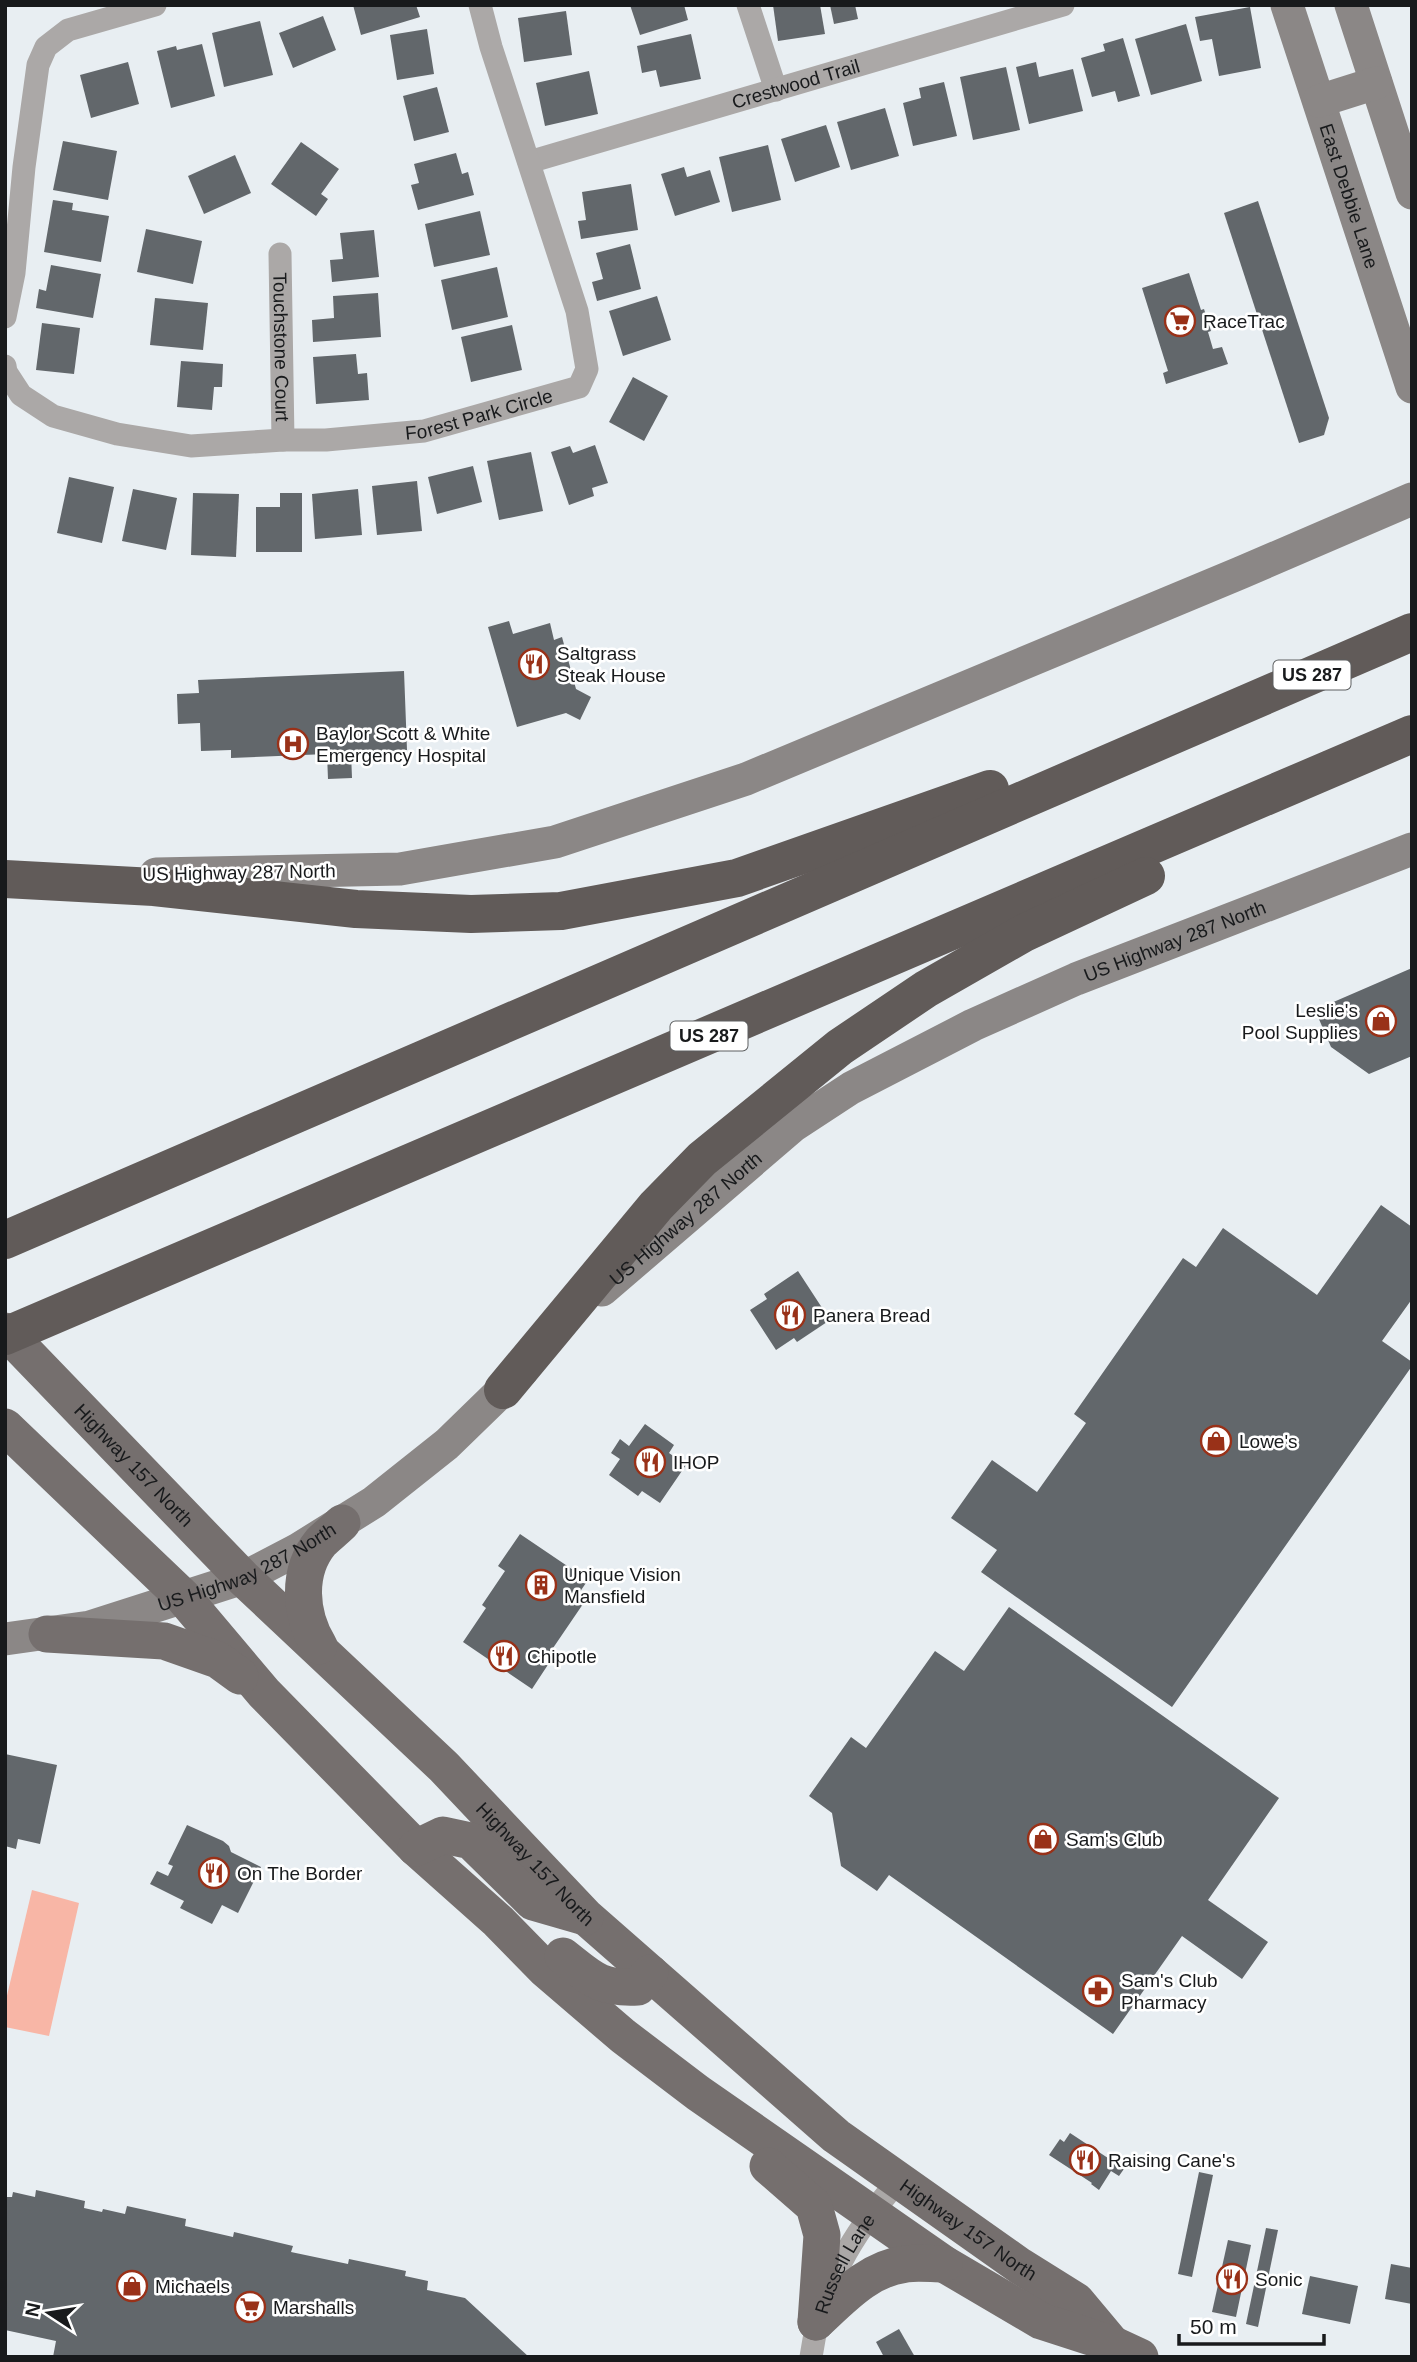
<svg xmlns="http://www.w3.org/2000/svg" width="1417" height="2362" font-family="Arial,sans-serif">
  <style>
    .green { fill: #f8b6a6 }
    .building { fill: #62676b }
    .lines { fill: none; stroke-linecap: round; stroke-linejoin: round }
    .minor { stroke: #aba8a7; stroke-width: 23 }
    .secondary { stroke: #8b8786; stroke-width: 33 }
    .primary { stroke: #756f6e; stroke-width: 37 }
    .motorway { stroke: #615b59; stroke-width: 38 }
    .labels { text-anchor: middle; stroke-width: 5; stroke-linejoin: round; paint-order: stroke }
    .shield { fill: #fff; stroke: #5d5f60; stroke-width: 2 }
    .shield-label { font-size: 18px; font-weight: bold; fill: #181a1c }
    .street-label { font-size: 19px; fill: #181a1c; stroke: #fff }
    .poi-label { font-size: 19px; fill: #181a1c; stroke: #fff; text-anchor: start }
  </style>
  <rect width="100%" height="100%" fill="#e8eef2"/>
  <polygon class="green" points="32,1890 79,1903 49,2036 5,2027 5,2004"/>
  <g class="building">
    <polygon points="353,5 416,5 420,17 361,35"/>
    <polygon points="630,5 684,5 688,20 640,35"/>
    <polygon points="773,5 820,5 825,34 778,41"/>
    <polygon points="830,5 855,5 858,19 834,24"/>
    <polygon points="1250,7 1261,68 1219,76 1212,39 1200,41 1195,17"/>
    <polygon points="566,11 572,55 524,62 518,18"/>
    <polygon points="323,16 336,50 293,68 279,33"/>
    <polygon points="260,21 273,75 224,87 212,33"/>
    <polygon points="1186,24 1202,81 1151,95 1135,39"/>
    <polygon points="427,29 434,74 397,80 390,35"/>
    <polygon points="691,34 701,79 660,87 656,70 642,73 637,46"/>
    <polygon points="1123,38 1140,96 1118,102 1115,91 1092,97 1081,58 1105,51 1103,44"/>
    <polygon points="202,44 215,96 171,108 157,51 176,46 177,50"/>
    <polygon points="128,62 139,104 91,118 80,75"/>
    <polygon points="1036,62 1039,77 1073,69 1083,111 1029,124 1016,67"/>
    <polygon points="1006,67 1020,130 973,140 960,77"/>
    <polygon points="589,71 598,114 545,126 536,83"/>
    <polygon points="944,82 957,136 913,146 903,103 921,98 919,88"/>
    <polygon points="437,87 449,132 414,141 403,96"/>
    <polygon points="885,108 899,156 851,170 837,122"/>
    <polygon points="826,125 840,167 795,182 781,139"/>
    <polygon points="63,141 117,151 108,200 53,190"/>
    <polygon points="301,142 339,169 321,194 328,199 316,216 271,184"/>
    <polygon points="768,145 781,200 732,212 719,157"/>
    <polygon points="456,153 462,174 468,172 474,195 418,210 411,185 419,183 414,164"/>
    <polygon points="235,155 251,193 204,214 188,176"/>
    <polygon points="684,167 687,177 710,170 720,202 675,216 661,174"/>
    <polygon points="631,184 638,230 581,239 578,221 586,220 582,192"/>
    <polygon points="53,200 73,203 72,210 109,216 101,262 44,252"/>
    <polygon points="1258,201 1329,418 1324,435 1299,443 1224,213"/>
    <polygon points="480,211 490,255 434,267 425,224"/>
    <polygon points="146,229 202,241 193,284 137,272"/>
    <polygon points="374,230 379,277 332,282 330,260 343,259 340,233"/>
    <polygon points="630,244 641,289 597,301 592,282 603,279 596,253"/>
    <polygon points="51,265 101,274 93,318 36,308 39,289 46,291"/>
    <polygon points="497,267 508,317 452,330 441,280"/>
    <polygon points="1189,273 1201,310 1204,309 1211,331 1208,332 1213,349 1222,347 1228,364 1166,384 1163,373 1168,371 1142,288"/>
    <polygon points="378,293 381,337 313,342 312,320 334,318 333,296"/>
    <polygon points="657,296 671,340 623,356 609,311"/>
    <polygon points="155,298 208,303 203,350 150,345"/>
    <polygon points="42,323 80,328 74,374 36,370"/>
    <polygon points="512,325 522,370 471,382 461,337"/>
    <polygon points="356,354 358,374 367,373 369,400 316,404 313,357"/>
    <polygon points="181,361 223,364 222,387 214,387 212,410 177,407"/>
    <polygon points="633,377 668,396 644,441 609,422"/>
    <polygon points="595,445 608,483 592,488 594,496 569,505 551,452 570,446 573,453"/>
    <polygon points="531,452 543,511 499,520 487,461"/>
    <polygon points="473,466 482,502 437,514 428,477"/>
    <polygon points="69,477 114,487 102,543 57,533"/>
    <polygon points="417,481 422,531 377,535 372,486"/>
    <polygon points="133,489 177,498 166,550 122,541"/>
    <polygon points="358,489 362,535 315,539 312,494"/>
    <polygon points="193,493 239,494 236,557 191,555"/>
    <polygon points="280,493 302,493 302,552 256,552 256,507 280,507"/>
    <polygon points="509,621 513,634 550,623 554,640 562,637 576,689 591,697 580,720 566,713 517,727 488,627"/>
    <polygon points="404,671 407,750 351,753 352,778 328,779 327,754 231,758 231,750 201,751 200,723 178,724 177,694 199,693 198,680"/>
    <polygon points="1412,968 1412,1048 1410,1049 1412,1056 1369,1074 1331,1047 1315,1010"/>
    <polygon points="1381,1205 1412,1227 1412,1299 1382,1341 1412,1362 1412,1366 1172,1707 981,1572 997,1550 951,1518 992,1460 1037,1492 1086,1423 1074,1414 1183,1258 1196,1267 1223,1228 1317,1295"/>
    <polygon points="798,1271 830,1320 797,1342 794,1338 776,1350 750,1310 767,1299 764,1294"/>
    <polygon points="645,1424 674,1445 669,1453 686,1465 660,1503 642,1491 638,1496 609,1475 620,1459 611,1453 620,1439 629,1446"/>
    <polygon points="520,1534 588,1580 575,1599 583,1604 551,1651 555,1654 532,1689 463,1642 486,1608 482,1605 505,1571 498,1566"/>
    <polygon points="1009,1607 1279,1798 1208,1900 1268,1942 1242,1979 1182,1936 1113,2034 889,1875 877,1891 841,1866 832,1813 809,1796 851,1737 866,1748 935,1651 964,1671"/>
    <polygon points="5,1754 57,1765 40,1844 18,1839 16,1849 5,1846 7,1833 5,1833"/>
    <polygon points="187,1825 223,1841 229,1846 231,1852 261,1867 238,1913 222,1905 212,1924 180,1908 184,1901 150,1884 157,1871 168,1876 173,1866 168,1864"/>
    <polygon points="1070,2133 1114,2162 1116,2159 1126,2166 1119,2176 1111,2171 1099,2190 1091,2184 1092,2183 1049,2155 1060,2139 1064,2142"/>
    <polygon points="1199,2172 1213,2175 1192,2277 1178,2274"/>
    <polygon points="36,2190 85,2201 84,2208 102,2212 103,2209 125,2214 127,2206 186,2219 185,2226 233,2237 234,2232 293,2246 291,2252 348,2264 349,2259 406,2271 405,2276 428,2281 427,2290 465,2298 529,2357 53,2357 56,2341 5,2330 5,2197 12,2197 13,2192 35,2197"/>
    <polygon points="1266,2228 1278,2230 1258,2327 1246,2324"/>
    <polygon points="1228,2240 1251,2245 1236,2317 1212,2312"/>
    <polygon points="1391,2264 1412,2268 1412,2304 1385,2299"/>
    <polygon points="1310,2276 1358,2286 1350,2324 1302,2314"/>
    <polygon points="899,2329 915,2357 884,2357 876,2342"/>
  </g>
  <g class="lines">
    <g class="minor">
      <polyline points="748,5 776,90"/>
      <path id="s1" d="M529,162L1063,5"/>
      <path id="s2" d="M280,254L283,440"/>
      <polyline points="5,317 14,273 24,167 38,65 46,47 68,30 155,5"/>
      <path id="s3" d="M5,366L6,372L21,395L53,416L117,434L191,446L283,440H326L424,431L579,387L587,369L577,311L491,47L480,5"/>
      <path id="s4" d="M811,2357C821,2286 852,2234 898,2181"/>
    </g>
    <g class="secondary">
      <path id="s5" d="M1287,5L1412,387"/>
      <polyline points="1351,5 1412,193"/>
      <polyline points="1319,101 1376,83"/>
      <polyline points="156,874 400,869 555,842 746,779 1240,573 1412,499"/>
      <path id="s6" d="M602,1290L793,1126L851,1088L973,1025L1076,979L1412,849"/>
      <path id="s7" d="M5,1639L90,1627L243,1578L297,1550L374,1502L447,1444L522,1371"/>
    </g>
    <g class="primary">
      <path id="s8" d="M5,1331L243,1578L444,1767L586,1917L836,2136L1020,2266L1076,2301L1112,2344"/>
      <polyline points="5,1427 183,1597 264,1693 416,1848 498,1921 546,1970 623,2036 698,2093 944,2264 1041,2321 1112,2344 1140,2357"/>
      <polyline points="47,1634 164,1641 218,1660 240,1676"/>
      <path d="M319,1646C300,1615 296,1572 321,1542C327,1536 335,1530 342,1523"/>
      <polyline points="416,1848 443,1835 471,1841 533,1902 585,1917"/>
      <path d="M563,1956C591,1978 599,1989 638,1987L650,1973"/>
      <polyline points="768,2166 814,2206 822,2235 816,2322"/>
      <path d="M816,2322C842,2298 869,2268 906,2264C918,2262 932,2264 944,2264"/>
    </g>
    <g class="motorway">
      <polyline points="5,879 154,887 356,909 471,914 561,911 737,878 990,789"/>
      <polyline points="5,1240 1412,632"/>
      <polyline points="5,1336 1412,734"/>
      <polyline points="503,1390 656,1206 702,1159 840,1047 926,989 1024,933 1146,876"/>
    </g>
  </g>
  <defs>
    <g id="supermarket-ring" transform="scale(1.575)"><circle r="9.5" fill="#fff" stroke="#993118" stroke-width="1.5"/><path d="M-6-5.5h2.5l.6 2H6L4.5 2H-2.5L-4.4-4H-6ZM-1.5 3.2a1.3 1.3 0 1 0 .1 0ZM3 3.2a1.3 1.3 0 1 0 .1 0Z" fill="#993118"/></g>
    <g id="restaurant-ring" transform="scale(1.575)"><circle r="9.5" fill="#fff" stroke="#993118" stroke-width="1.5"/><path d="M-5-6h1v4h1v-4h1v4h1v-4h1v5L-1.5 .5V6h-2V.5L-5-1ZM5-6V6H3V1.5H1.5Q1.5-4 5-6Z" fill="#993118"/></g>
    <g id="hospital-ring" transform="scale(1.575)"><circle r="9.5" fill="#fff" stroke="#993118" stroke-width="1.5"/><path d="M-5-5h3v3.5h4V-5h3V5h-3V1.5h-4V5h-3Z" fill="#993118"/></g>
    <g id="shop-ring" transform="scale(1.575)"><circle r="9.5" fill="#fff" stroke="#993118" stroke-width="1.5"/><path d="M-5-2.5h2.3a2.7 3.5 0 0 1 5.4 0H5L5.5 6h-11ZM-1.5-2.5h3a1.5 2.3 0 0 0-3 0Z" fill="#993118"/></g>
    <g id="building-ring" transform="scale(1.575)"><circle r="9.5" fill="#fff" stroke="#993118" stroke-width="1.5"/><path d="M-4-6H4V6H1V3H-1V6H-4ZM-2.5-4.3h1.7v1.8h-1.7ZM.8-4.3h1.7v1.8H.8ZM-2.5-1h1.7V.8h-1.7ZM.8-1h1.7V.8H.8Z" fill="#993118"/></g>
    <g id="pharmacy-ring" transform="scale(1.575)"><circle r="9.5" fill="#fff" stroke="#993118" stroke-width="1.5"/><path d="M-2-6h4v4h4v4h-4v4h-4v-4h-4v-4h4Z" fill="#993118"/></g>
  </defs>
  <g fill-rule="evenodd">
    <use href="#supermarket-ring" x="1180" y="321"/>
    <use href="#restaurant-ring" x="534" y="664"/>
    <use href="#hospital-ring" x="293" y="744"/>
    <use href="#shop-ring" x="1381" y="1021"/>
    <use href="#restaurant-ring" x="790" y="1315"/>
    <use href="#shop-ring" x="1216" y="1441"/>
    <use href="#restaurant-ring" x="650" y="1462"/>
    <use href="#building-ring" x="541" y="1585"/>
    <use href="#restaurant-ring" x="504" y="1656"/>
    <use href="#shop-ring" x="1043" y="1839"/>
    <use href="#restaurant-ring" x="214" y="1873"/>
    <use href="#pharmacy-ring" x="1098" y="1991"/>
    <use href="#restaurant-ring" x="1085" y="2160"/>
    <use href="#restaurant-ring" x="1232" y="2279"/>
    <use href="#shop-ring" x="132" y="2286"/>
    <use href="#supermarket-ring" x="250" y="2307"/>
  </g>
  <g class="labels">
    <g class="shield">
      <rect x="1273.5" y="660.5" width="77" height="29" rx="5"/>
      <rect x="670.5" y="1021.5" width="77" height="29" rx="5"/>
    </g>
    <g class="shield-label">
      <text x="1312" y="681">US 287</text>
      <text x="709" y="1042">US 287</text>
    </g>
    <g class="street-label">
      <text dy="7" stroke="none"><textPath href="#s1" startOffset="278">Crestwood Trail</textPath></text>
      <text dy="7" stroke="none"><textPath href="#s5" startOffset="201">East Debbie Lane</textPath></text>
      <text dy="7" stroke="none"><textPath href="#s2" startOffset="93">Touchstone Court</textPath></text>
      <text dy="7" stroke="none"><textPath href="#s3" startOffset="504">Forest Park Circle</textPath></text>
      <text transform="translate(239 872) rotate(-1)" y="7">US Highway 287 North</text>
      <text dy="7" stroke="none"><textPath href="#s6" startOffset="677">US Highway 287 North</textPath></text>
      <text dy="7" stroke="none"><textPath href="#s6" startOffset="110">US Highway 287 North</textPath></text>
      <text dy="7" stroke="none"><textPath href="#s8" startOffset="186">Highway 157 North</textPath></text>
      <text dy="7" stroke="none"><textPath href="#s7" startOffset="254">US Highway 287 North</textPath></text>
      <text dy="7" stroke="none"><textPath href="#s8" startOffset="752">Highway 157 North</textPath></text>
      <text dy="7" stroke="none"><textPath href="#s8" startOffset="1320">Highway 157 North</textPath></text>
      <text dy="7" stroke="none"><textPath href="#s4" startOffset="100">Russell Lane</textPath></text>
    </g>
    <g class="poi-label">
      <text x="1203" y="328">RaceTrac</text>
      <text x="557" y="660">Saltgrass<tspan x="557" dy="22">Steak House</tspan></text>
      <text x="316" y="740">Baylor Scott &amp; White<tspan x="316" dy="22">Emergency Hospital</tspan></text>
      <text x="1358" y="1017" text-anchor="end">Leslie's<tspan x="1358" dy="22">Pool Supplies</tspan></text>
      <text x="813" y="1322">Panera Bread</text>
      <text x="1239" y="1448">Lowe's</text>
      <text x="673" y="1469">IHOP</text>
      <text x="564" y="1581">Unique Vision<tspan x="564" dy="22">Mansfield</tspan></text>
      <text x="527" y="1663">Chipotle</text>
      <text x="1066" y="1846">Sam's Club</text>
      <text x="237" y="1880">On The Border</text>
      <text x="1121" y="1987">Sam's Club<tspan x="1121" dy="22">Pharmacy</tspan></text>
      <text x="1108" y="2167">Raising Cane's</text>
      <text x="1255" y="2286">Sonic</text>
      <text x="155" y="2293">Michaels</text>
      <text x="273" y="2314">Marshalls</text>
    </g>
  </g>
  <rect width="1417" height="2362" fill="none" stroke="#181a1c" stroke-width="14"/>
  <g transform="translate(49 2313) rotate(282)" stroke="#ffffff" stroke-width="5" paint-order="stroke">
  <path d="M0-5L12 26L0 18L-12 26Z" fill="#181a1c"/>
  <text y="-10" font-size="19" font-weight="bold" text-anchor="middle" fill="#181a1c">N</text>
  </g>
  <path d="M1179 2334v10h145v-10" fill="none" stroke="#181a1c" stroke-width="3.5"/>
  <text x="1190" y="2334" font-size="21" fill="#181a1c" stroke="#ffffff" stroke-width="5" paint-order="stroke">50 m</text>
</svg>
